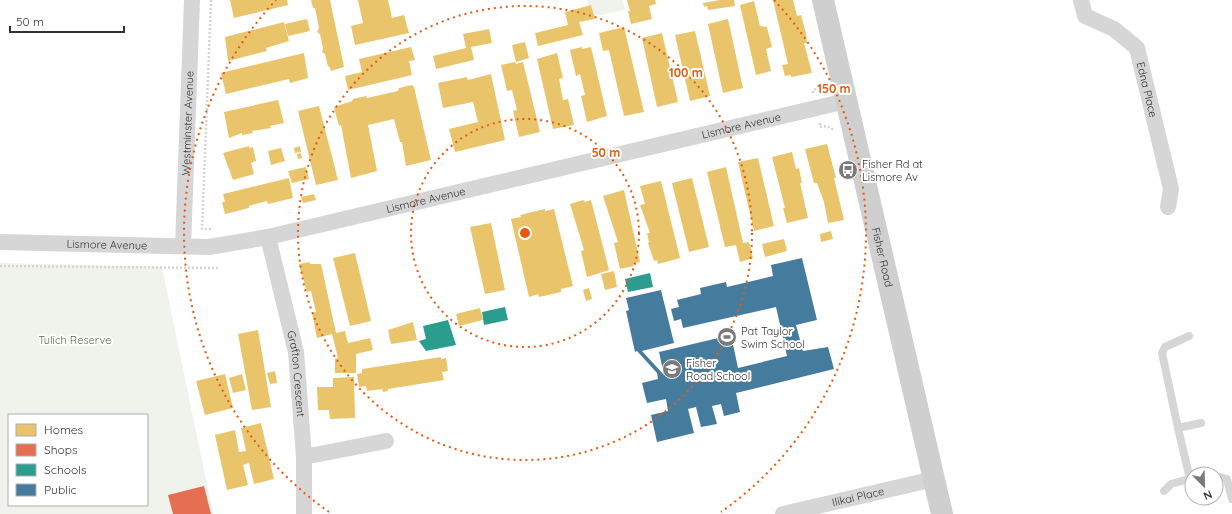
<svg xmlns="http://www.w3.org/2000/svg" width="1232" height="514" font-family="Quicksand,sans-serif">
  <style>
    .green { fill: #f0f2ec; fill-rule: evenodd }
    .homes { fill: #e9c46a }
    .shops { fill: #e76f51 }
    .schools { fill: #2a9d8f }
    .public { fill: #457b9d }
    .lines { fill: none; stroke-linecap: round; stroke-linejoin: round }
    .path { stroke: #d4d4d4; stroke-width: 2.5; stroke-dasharray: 2 2; stroke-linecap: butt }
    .service { stroke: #d6d6d6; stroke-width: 8 }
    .minor { stroke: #d6d6d6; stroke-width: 16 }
    .secondary { stroke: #cfcfcf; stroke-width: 22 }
    .ring { fill: none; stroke: #e8590c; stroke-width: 2; stroke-dasharray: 2 4 }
    .labels { text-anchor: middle; stroke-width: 4; stroke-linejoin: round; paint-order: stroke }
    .street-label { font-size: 11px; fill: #323232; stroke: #fff }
    .poi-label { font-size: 11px; fill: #323232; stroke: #fff; text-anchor: start }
    .park-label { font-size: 11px; fill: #596b42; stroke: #fff }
    .centre { fill: #e8590c; stroke: #fff; stroke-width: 2 }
    .ring-label { font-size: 12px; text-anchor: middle; font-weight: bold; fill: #e8590c; stroke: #fff; stroke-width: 4; stroke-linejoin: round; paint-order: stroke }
  </style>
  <rect width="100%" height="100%" fill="#fff"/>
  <g class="green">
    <polygon points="587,0 623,0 625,10 591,17"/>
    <path d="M0,263L162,267L213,514H0ZM9,415H147V505H9Z"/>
  </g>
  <g class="homes">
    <polygon points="230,0 287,0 288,5 234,18"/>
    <polygon points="311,0 330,0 344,67 331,71 329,66 328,67 325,54 322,52 323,48 320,34 317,32 319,28 315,8 313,8"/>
    <polygon points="358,0 388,0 392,18 404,15 409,33 355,45 351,26 363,23"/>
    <polygon points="627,0 655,0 656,4 649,6 652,19 631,24 628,11 630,11"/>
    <polygon points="720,0 734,0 735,6 708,10 707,6 704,7 703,3"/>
    <polygon points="773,0 793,0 797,16 801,15 806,33 807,43 804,43 812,73 791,77 791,75 785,76 782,65 788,64"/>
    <polygon points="754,1 760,26 767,27 772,47 766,49 771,71 756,75 740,5"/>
    <polygon points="591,5 595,19 579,22 583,35 538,46 535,33 568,25 565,12"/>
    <polygon points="307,19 310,31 288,36 285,24"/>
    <polygon points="728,19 743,88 723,93 708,24"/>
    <polygon points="284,22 289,41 266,48 267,51 228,61 225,37"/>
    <polygon points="624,27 644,112 624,116 609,50 603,51 599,33"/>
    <polygon points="489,29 492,43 471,47 474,60 436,69 433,56 466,48 463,34"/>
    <polygon points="695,31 710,96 690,101 675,35"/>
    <polygon points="662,33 678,102 657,107 642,38"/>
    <polygon points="525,42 529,58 516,62 512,45"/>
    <polygon points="411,47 415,60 409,61 412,75 348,90 345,76 362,72 359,59"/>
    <polygon points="582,47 582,49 591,47 607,116 587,122 581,96 585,95 580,74 576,76 570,50"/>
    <polygon points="304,53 308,78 290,83 289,79 226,94 221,73"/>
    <polygon points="557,53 563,78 559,79 563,100 568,99 574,125 553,129 537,59"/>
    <polygon points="515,62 516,64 523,62 540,132 519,137 513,111 517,110 512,90 507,91 501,65"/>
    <polygon points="491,74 505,140 455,152 449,129 478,122 473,102 443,108 438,83 467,77 468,80"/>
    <polygon points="412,85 414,87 431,160 406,166 402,142 400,142 394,119 368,125 377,171 351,178 341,125 339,126 334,107 352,101 353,99 366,96 367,98 398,91 399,88"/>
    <polygon points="278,100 284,123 270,126 271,128 252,131 253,133 242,135 242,133 229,138 224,112"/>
    <polygon points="319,106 338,180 316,185 298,111"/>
    <polygon points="827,144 836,178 834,178 844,220 828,223 824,202 817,183 814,183 805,149"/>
    <polygon points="249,146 249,148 253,147 256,161 251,163 254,174 233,180 223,153"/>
    <polygon points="300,146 301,152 295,153 294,148"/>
    <polygon points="281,148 285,161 271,165 268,151"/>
    <polygon points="792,152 796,169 799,168 802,183 800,183 808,218 787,223 783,208 785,208 772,157"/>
    <polygon points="301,153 302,158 298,159 297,154"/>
    <polygon points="758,158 774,226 754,231 738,162"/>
    <polygon points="306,167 309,179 292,183 288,171"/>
    <polygon points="726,167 743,243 749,242 753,258 740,262 736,245 725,247 707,172"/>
    <polygon points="289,178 293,198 268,204 267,201 249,206 249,208 225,214 222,202 225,202 223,194"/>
    <polygon points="692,178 709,247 689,252 672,183"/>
    <polygon points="661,181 680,258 658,264 657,260 654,261 648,243 649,242 647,233 650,233 640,205 645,204 640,186"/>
    <polygon points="624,190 640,262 633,264 634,266 620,269 614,243 618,242 603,196"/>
    <polygon points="314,194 316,200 303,203 301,197"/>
    <polygon points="583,200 585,202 591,200 609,270 587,277 581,251 584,250 570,204"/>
    <polygon points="545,209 545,211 554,209 573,286 561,289 561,292 539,297 538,294 529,297 511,219 521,217 520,215"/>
    <polygon points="491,223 505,290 485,294 470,227"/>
    <polygon points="831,231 833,239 821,242 820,234"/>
    <polygon points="784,239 787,251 765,257 762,244"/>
    <polygon points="355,253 371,321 350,326 333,258"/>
    <polygon points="310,262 310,264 321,264 336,333 345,331 348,343 370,338 373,350 356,354 356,373 335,373 335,359 338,358 332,334 317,338 312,313 316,312 311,291 307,292 299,264"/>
    <polygon points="614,271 617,287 605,290 601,274"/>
    <polygon points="589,288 592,299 586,301 583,290"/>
    <polygon points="480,308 483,320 459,326 456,314"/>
    <polygon points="413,322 417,340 391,344 388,330"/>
    <polygon points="258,330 271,407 252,410 238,334"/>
    <polygon points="441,357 441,359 446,358 448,371 442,372 444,380 388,389 388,391 383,392 382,389 367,391 366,386 359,387 357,374 362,373 362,369"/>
    <polygon points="275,371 277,383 270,384 267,373"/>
    <polygon points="225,374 233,408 205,415 196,381"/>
    <polygon points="242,374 246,390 233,393 229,378"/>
    <polygon points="354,377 355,418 330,419 329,410 318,410 317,387 333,387 333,378"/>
    <polygon points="261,423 274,479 254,484 249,463 243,465 248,485 227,490 215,435 235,430 239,452 246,451 241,428"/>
  </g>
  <polygon class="shops" points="204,486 211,514 173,514 168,495"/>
  <g class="schools">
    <polygon points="650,273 653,287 628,292 625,279"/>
    <polygon points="505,307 508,320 484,325 482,312"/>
    <polygon points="448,320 456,345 426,351 419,341 426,339 423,326"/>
  </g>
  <polygon class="public" points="802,258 817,320 796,325 803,351 828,347 834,369 736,393 740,412 724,416 721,404 712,406 717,424 701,427 696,407 688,409 694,433 657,442 651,415 668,411 666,399 647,403 642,383 658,379 657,373 637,351 635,352 626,311 629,310 626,298 661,290 674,343 642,351 664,375 659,352 731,335 738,368 787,356 776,307 683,328 681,319 674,321 671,309 679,307 677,300 701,294 700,288 726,282 727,287 773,276 771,265"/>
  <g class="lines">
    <g class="path">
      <polyline points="211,0 202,229 213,229"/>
      <polyline points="813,93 813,90 823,86"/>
      <polyline points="820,123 820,127 827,126 834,130"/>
      <polyline points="0,266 219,268"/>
    </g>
    <g class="service">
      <polyline points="1178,428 1162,353 1165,347 1189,336"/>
      <polyline points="1216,476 1227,479 1232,499"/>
      <polyline points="1190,479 1178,428 1201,423"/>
      <polyline points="1164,491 1171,484 1192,478"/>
    </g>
    <g class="minor">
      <path id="s1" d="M1081,0L1085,16L1114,29L1137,48L1171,189L1168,207"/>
      <path id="s2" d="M268,237L296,352L304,457V514"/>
      <path id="s3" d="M0,242L209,247L268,237L846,101"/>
      <path id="s4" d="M183,246L192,0"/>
      <polyline points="304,457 386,441"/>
      <path id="s5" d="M783,514L934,479"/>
    </g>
    <path class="secondary" id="s6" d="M823,0L942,514"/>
  </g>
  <g class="ring">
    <circle cx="525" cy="233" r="114"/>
    <circle cx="525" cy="233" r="227"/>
    <path d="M329 512A341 341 0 0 1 276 0M774 0A341 341 0 0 1 721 512"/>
  </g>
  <defs>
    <g id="bus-disc" transform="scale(1)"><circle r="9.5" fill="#7a7a7a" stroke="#fff"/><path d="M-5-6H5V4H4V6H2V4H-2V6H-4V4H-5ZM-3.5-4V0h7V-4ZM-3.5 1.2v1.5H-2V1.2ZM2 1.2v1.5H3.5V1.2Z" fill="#fff"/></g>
    <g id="stadium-disc" transform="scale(1)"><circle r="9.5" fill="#7a7a7a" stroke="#fff"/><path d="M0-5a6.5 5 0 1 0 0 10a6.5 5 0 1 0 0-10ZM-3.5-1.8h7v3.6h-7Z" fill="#fff"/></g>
    <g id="school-disc" transform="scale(1)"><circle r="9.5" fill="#7a7a7a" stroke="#fff"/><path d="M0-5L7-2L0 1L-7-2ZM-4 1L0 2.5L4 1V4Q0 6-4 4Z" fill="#fff"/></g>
  </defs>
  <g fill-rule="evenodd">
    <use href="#bus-disc" x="848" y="170"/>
    <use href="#stadium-disc" x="727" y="337"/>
    <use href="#school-disc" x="672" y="369"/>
  </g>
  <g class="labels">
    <g class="street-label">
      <text dy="4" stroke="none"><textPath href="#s1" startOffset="121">Edna Place</textPath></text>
      <text dy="4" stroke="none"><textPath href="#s4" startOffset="123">Westminster Avenue</textPath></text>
      <text dy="4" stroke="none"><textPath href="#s3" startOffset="755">Lismore Avenue</textPath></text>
      <text dy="4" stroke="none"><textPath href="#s3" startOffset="431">Lismore Avenue</textPath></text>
      <text dy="4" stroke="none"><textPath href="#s3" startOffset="107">Lismore Avenue</textPath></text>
      <text dy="4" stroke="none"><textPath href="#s6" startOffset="264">Fisher Road</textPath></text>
      <text dy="4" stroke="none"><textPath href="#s2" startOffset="140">Grafton Crescent</textPath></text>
      <text dy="4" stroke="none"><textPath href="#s5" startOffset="77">Ilikai Place</textPath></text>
    </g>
    <g class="poi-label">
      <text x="862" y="168">Fisher Rd at<tspan x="862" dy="13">Lismore Av</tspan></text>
      <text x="741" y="335">Pat Taylor<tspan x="741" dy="13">Swim School</tspan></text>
      <text x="686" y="367">Fisher<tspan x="686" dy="13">Road School</tspan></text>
    </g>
    <g class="park-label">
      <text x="75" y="344">Tulich Reserve</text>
    </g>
  </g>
  <circle cx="525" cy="233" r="6" class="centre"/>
  <g class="ring-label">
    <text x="686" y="77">100 m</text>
    <text x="834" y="93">150 m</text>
    <text x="606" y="157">50 m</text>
  </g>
  <rect x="8" y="414" width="140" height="92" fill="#ffffff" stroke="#adadad"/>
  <rect x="16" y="424" width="20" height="12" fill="#e9c46a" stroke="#adadad"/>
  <text x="44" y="434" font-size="12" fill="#323232">Homes</text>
  <rect x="16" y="444" width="20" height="12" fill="#e76f51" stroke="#adadad"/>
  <text x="44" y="454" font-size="12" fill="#323232">Shops</text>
  <rect x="16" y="464" width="20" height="12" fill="#2a9d8f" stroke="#adadad"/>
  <text x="44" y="474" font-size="12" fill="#323232">Schools</text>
  <rect x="16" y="484" width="20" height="12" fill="#457b9d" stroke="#adadad"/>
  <text x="44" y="494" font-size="12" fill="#323232">Public</text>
  <g transform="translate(1204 486) rotate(157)"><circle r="19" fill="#ffffff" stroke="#adadad"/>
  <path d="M0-3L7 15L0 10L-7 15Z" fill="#7a7a7a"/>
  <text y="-6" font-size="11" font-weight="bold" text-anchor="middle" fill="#323232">N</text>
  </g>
  <path d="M10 26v6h114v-6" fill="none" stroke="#323232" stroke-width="2"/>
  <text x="16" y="26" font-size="12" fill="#323232" stroke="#ffffff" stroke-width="3" paint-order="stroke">50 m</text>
</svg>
